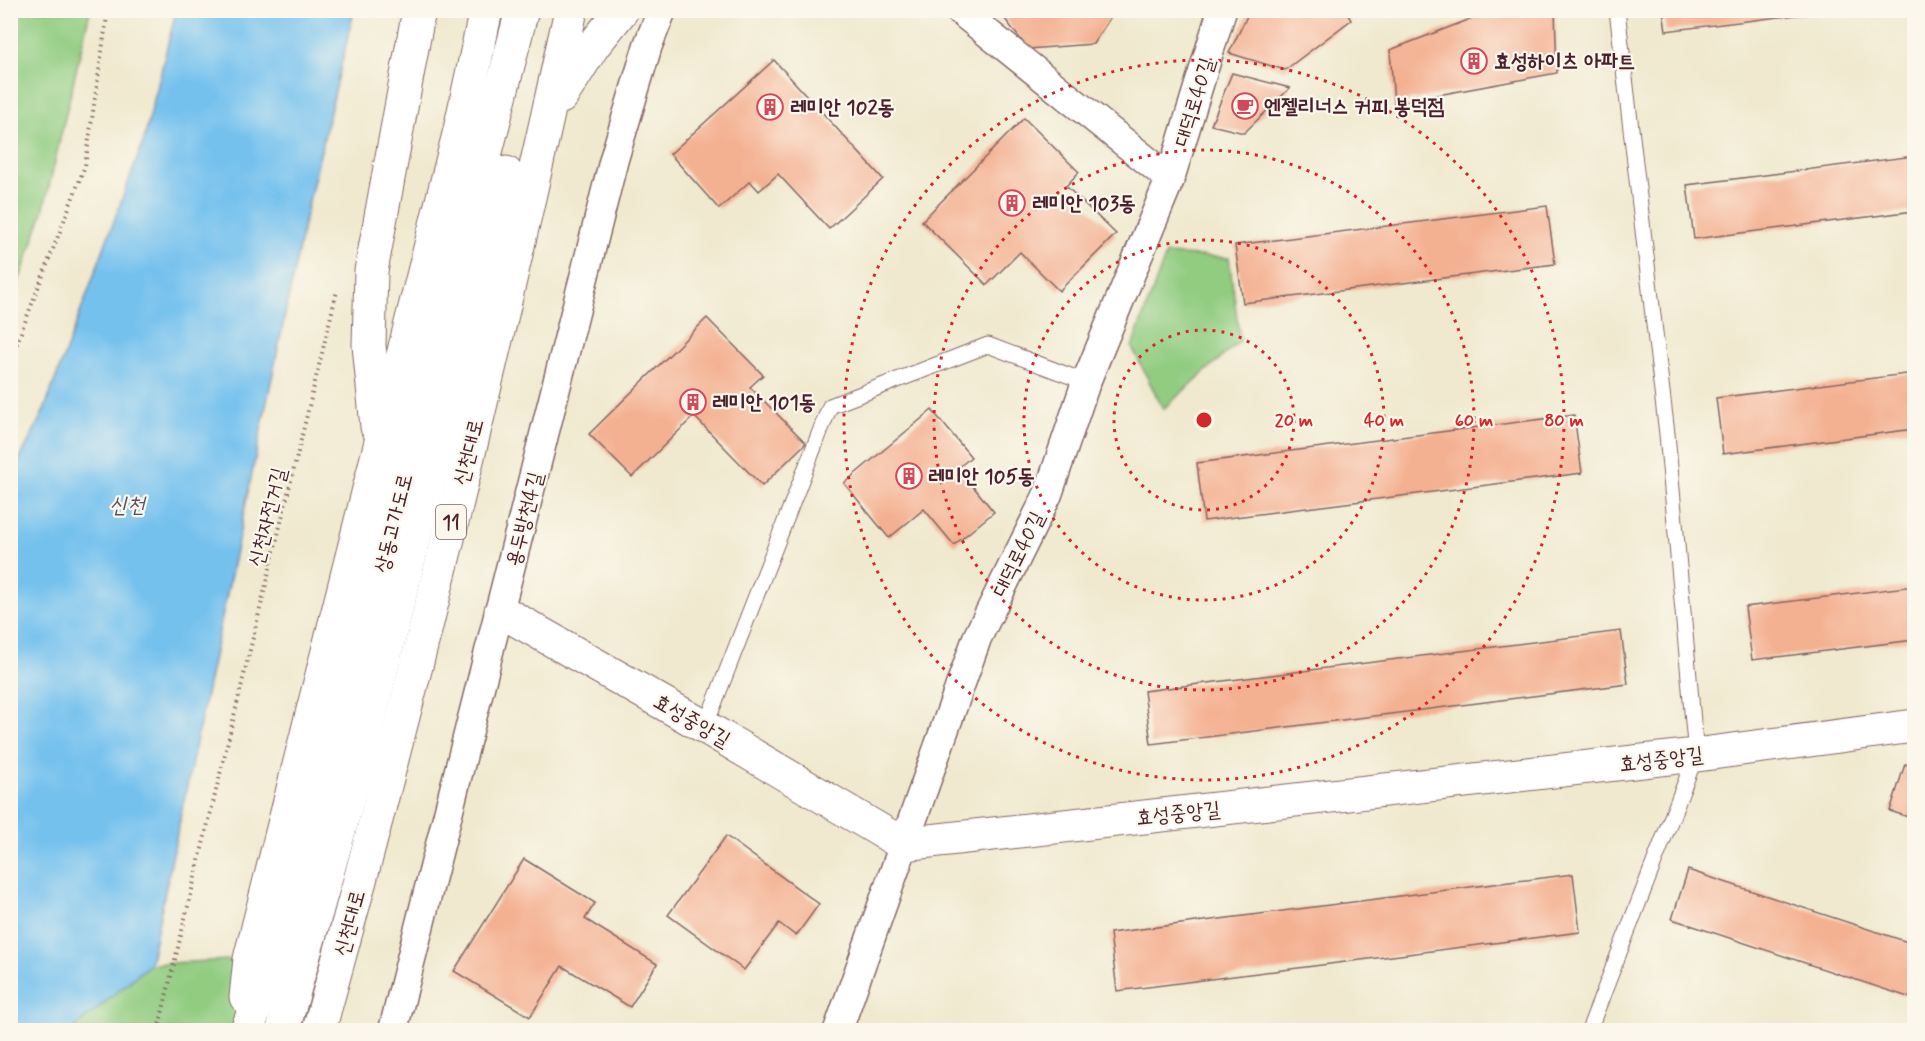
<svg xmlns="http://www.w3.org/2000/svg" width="1925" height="1041" font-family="Mynerve,'Poor Story',sans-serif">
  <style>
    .green { fill: #91cc81; stroke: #6e7656; stroke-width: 1.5 }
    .water { fill: #74c1ee; stroke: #5f708c; stroke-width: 1.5 }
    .building { fill: #f4b192 }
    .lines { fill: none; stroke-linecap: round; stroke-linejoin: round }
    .service-casing { stroke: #846664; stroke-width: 17 }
    .minor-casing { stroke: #846664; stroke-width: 31 }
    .tertiary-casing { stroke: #846664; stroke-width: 35 }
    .trunk-casing { stroke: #846664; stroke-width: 35 }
    .path { stroke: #846664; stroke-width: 4; stroke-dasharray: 1.5 4.5; stroke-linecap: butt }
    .service { stroke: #fff; stroke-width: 15 }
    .minor { stroke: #fff; stroke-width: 28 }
    .tertiary { stroke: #fff; stroke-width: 33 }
    .trunk { stroke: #fff; stroke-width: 33 }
    .ring { fill: none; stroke: #d62828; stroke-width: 3; stroke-dasharray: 3 6 }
    .labels { text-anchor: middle; stroke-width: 4.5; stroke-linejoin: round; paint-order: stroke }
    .shield { fill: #fbf7ec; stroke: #7f6065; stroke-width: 1.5 }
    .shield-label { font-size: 20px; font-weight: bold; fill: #4a1f2b }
    .poi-label { font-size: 21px; font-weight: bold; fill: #4a1f2b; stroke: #fbf7ec; text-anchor: start }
    .street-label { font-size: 21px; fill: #4a1f2b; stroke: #fbf7ec }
    .water-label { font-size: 22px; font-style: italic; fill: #575066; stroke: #fbf7ec }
    .centre { fill: #d62828; stroke: #fbf7ec; stroke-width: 3 }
    .ring-label { font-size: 18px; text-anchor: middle; font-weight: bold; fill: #d62828; stroke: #fbf7ec; stroke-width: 4.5; stroke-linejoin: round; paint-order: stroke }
  </style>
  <rect width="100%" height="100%" fill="#fbf7ec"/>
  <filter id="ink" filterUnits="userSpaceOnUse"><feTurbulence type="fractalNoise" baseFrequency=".0167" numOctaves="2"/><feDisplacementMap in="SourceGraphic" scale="12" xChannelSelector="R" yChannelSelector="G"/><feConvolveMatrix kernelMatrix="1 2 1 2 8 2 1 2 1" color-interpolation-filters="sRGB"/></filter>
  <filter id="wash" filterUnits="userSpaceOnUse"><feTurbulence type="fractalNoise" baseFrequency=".008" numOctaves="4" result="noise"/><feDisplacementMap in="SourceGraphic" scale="24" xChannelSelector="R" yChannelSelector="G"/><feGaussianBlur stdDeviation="1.35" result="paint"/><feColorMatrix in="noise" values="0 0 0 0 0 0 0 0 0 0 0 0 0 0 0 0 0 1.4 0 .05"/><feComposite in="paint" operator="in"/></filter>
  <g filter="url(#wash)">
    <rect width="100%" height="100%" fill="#f0e9cf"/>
    <g class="green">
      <polygon points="11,10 90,11 43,212 11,304"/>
      <polygon points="1166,254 1229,258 1240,341 1163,409 1132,347"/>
      <polygon points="250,959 242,1030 72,1030 150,964"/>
    </g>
    <polygon class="water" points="176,11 354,11 307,209 150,964 72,1030 11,1030 11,477 44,410 144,140"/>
    <g id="blocks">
      <g class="building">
        <polygon points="998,10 1115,10 1093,44 1028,49"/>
        <polygon points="1250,10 1345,10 1351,20 1285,70 1229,53"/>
        <polygon points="1494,10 1555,10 1557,73 1394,103 1390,50"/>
        <polygon points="1663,10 1819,10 1819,12 1666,31"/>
        <polygon points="774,60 883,179 829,229 778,174 759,191 750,181 719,209 670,154"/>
        <polygon points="1232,73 1290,88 1244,133 1211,125"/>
        <polygon points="1024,118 1079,172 1066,186 1116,234 1059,291 1020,252 987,285 922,221"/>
        <polygon points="1914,156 1914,211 1694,239 1687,185"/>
        <polygon points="1547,206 1555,264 1243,303 1235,245"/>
        <polygon points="707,318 763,375 750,387 806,443 762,486 694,416 632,477 589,434"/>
        <polygon points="1914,373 1914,429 1723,454 1716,398"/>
        <polygon points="932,410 971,457 958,468 994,512 954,545 924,509 889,538 844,483"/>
        <polygon points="1574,415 1582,473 1204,521 1197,463"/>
        <polygon points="1914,586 1914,640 1752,660 1745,607"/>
        <polygon points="1621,631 1628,684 1151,744 1144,691"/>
        <polygon points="1905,764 1914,767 1914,819 1890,811"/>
        <polygon points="726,836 819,904 796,936 779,923 744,970 668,915"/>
        <polygon points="524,859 595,903 585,919 657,964 630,1007 562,966 530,1017 454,971"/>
        <polygon points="1688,870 1914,944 1914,999 1672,919"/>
        <polygon points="1573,874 1580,932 1117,991 1110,933"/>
      </g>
    </g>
  </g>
  <g filter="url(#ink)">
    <use href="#blocks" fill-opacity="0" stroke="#846664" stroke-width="1.5"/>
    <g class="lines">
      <g class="service-casing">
        <g id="service">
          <polyline points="705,727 830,406 988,345 1086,382"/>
          <polyline points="1589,1030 1696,755 1667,434 1617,10"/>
        </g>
      </g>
      <g class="minor-casing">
        <g id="minor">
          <polyline points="959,10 1170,179"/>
          <polyline points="393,1030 614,159 648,45 662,10"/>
          <polyline points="838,1030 977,638 1048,494 1086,382 1170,179 1222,10"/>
        </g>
      </g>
      <g class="tertiary-casing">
        <polyline id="tertiary" points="501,611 705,727 903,844 1696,755 1914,726"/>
      </g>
      <g class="trunk-casing">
        <g id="trunk">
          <polyline points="561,97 593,46 622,10"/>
          <polyline points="377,427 369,345 371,271 419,10"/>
          <polyline points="246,997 250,959 460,130 486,10"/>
          <polyline points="247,1030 295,905 522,10"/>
          <polyline points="283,1030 357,766 506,173"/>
          <path d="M319,1030C413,693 496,352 571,10"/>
        </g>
      </g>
      <g class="path">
        <polyline points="10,361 85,166 108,10"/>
        <polyline points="158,1030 337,291"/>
      </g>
      <use href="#service" class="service"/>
      <use href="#minor" class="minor"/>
      <use href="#tertiary" class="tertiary"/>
      <use href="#trunk" class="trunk"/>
    </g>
  </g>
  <g class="ring">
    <circle cx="1204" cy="420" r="90"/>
    <circle cx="1204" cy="420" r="180"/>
    <circle cx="1204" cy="420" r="270"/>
    <circle cx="1204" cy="420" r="360"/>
  </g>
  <defs>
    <g id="building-ring" transform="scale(1.35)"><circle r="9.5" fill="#fbf7ec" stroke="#d1495b" stroke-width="1.5"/><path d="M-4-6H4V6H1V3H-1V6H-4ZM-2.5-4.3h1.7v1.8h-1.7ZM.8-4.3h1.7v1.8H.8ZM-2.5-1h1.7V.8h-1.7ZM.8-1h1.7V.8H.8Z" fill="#d1495b"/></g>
    <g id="cafe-ring" transform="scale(1.35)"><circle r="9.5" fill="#fbf7ec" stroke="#d1495b" stroke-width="1.5"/><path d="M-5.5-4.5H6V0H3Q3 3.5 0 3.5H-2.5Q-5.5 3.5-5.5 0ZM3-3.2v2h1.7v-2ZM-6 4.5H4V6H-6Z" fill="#d1495b"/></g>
  </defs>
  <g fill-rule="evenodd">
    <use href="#building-ring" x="1474" y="61"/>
    <use href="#cafe-ring" x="1245" y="106"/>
    <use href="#building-ring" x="770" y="107"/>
    <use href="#building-ring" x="1012" y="203"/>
    <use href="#building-ring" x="693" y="402"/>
    <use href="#building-ring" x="909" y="476"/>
  </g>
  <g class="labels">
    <rect class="shield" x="436" y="505" width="30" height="34" rx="4.5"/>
    <g class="shield-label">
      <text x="451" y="529">11</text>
    </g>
    <g class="poi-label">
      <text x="1494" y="68">효성하이츠 아파트</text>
      <text x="1264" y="113">엔젤리너스 커피 봉덕점</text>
      <text x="790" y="114">레미안 102동</text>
      <text x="1032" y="210">레미안 103동</text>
      <text x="712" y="409">레미안 101동</text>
      <text x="928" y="483">레미안 105동</text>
    </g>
    <g class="street-label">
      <text transform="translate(1194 102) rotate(-73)" y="7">대덕로40길</text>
      <text transform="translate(468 452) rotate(-76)" y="7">신천대로</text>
      <text transform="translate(267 517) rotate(-76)" y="7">신천자전거길</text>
      <text transform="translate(524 519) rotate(-76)" y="7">용두방천4길</text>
      <text transform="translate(393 523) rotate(-76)" y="7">상동고가도로</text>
      <text transform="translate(1018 554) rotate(-64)" y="7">대덕로40길</text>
      <text transform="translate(692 720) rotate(30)" y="7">효성중앙길</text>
      <text transform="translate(1661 759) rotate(-7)" y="7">효성중앙길</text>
      <text transform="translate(1178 813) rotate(-6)" y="7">효성중앙길</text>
      <text transform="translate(349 923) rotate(-75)" y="7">신천대로</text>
    </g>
    <g class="water-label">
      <text x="127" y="512">신천</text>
    </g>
  </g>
  <circle cx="1204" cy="420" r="9" class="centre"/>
  <g class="ring-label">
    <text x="1294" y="426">20 m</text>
    <text x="1384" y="426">40 m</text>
    <text x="1474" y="426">60 m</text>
    <text x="1564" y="426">80 m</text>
  </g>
  <rect width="1925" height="1041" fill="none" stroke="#fbf7ec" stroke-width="36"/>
</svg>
